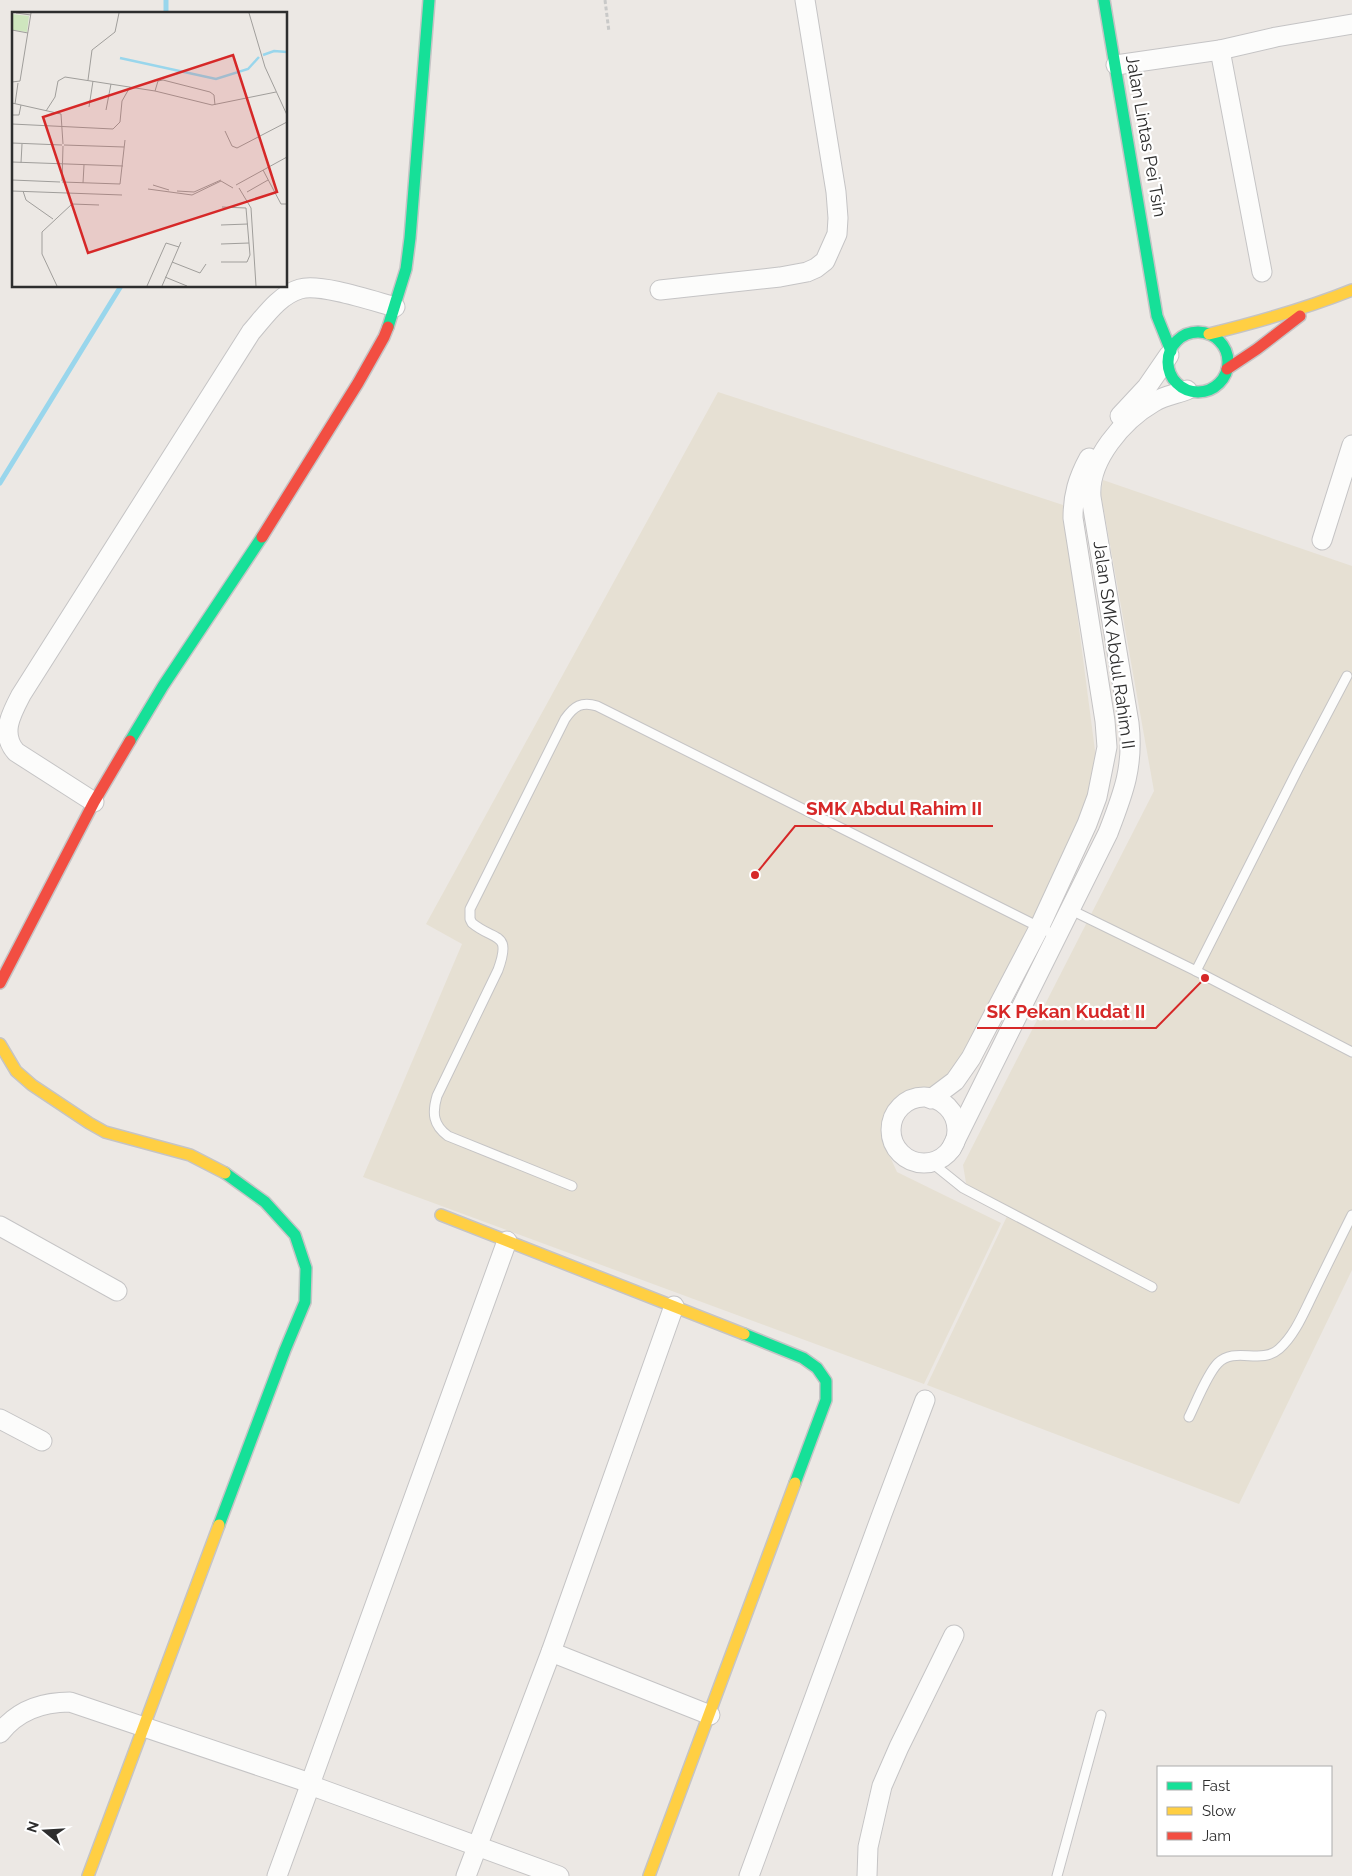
<svg xmlns="http://www.w3.org/2000/svg" width="1352" height="1876" font-family="Raleway,sans-serif">
  <style>
    .education { fill: #e6e0d3 }
    .lines { fill: none; stroke-linecap: round; stroke-linejoin: round }
    .stream { stroke: #99d6ec; stroke-width: 5 }
    .lane-casing { stroke: #c5c4c5; stroke-width: 11 }
    .street-casing { stroke: #c5c4c5; stroke-width: 21 }
    .fast-casing { stroke: #c5c4c5; stroke-width: 14 }
    .slow-casing { stroke: #c5c4c5; stroke-width: 14 }
    .jam-casing { stroke: #c5c4c5; stroke-width: 14 }
    .path { stroke: #c9c9c8; stroke-width: 3; stroke-dasharray: 4 2.5; stroke-linecap: butt }
    .lane { stroke: #fcfcfb; stroke-width: 9 }
    .street { stroke: #fcfcfb; stroke-width: 19 }
    .fast { stroke: #16e098; stroke-width: 11 }
    .slow { stroke: #ffcf43; stroke-width: 11 }
    .jam { stroke: #f24e42; stroke-width: 11 }
    .labels { text-anchor: middle; stroke-width: 4.5; stroke-linejoin: round; paint-order: stroke }
    .street-label { font-size: 18px; fill: #2e2e2e; stroke: #fff }
    .inset-river { fill: none; stroke: #99d6ec; stroke-width: 2.5 }
    .inset-road { fill: none; stroke: #a09e9b; stroke-width: 1 }
    .view { fill: #d62828; fill-opacity: 0.15; stroke: #d62828; stroke-width: 2.5 }
    .inset-edge { fill: none; stroke: #2e2e2e; stroke-width: 2.5 }
    .leader { fill: none; stroke: #d62828; stroke-width: 2 }
    .callout-dot { fill: #d62828; stroke: #fff; stroke-width: 2 }
    .callout-label { font-size: 19px; text-anchor: middle; font-weight: bold; fill: #d62828; stroke: #fff; stroke-width: 4.5; stroke-linejoin: round; paint-order: stroke }
  </style>
  <rect width="100%" height="100%" fill="#ece8e4"/>
  <g class="education">
    <polygon points="718,392 1063,505 1097,766 1082,825 956,1078 895,1102 882,1139 897,1172 1001,1223 924,1384 363,1177 462,944 426,924"/>
    <polygon points="1103,480 1352,566 1352,1270 1239,1504 927,1385 1010,1210 967,1189 963,1165 1154,791 1101,494"/>
  </g>
  <g class="lines">
    <g class="stream">
      <polyline points="166,14 166,0"/>
      <polyline points="0,483 121,286"/>
    </g>
    <g class="lane-casing">
      <g id="lane">
        <polyline points="1069,909 1196,971 1352,1052"/>
        <polyline points="1196,971 1298,769 1347,676"/>
        <polyline points="932,1163 963,1188 1152,1287"/>
        <path d="M572,1186L448,1136C433,1125 432,1113 437,1096L498,970C512,931 495,942 472,923L470,919V909L565,719C574,706 582,701 597,706L1057,936"/>
        <path d="M1189,1417C1196,1403 1207,1374 1218,1363C1235,1346 1261,1365 1279,1349C1295,1335 1304,1312 1313,1294C1326,1267 1339,1241 1352,1215"/>
        <polyline points="1057,1876 1101,1715"/>
      </g>
    </g>
    <g class="street-casing">
      <g id="street">
        <polyline points="1220,50 1262,272"/>
        <polyline points="1116,65 1220,50 1276,37 1352,24"/>
        <polyline points="660,290 780,277 807,272 816,268 825,261 837,234 838,218 836,192 805,0"/>
        <polyline points="1120,416 1147,387 1169,355"/>
        <polyline points="1322,540 1352,445"/>
        <path d="M94,802L16,752C0,734 11,714 21,695L251,332C265,316 279,295 300,289C320,283 373,301 395,307"/>
        <circle cx="924" cy="1130" r="33"/>
        <path d="M931,1099L955,1081L971,1058L1039,928L1087,824L1097,797L1107,747L1105,721L1073,518C1073,495 1078,478 1089,458"/>
        <path d="M951,1149L1108,833C1123,794 1134,767 1129,723L1091,497C1088,460 1123,420 1154,402C1163,396 1176,394 1187,390"/>
        <polyline points="0,1226 117,1291"/>
        <polyline points="0,1419 42,1441"/>
        <polyline points="551,1652 710,1715"/>
        <path d="M0,1733C17,1711 42,1702 70,1702L304,1781"/>
        <polyline points="313,1776 507,1241"/>
        <polyline points="318,1788 559,1876"/>
        <polyline points="277,1876 308,1791"/>
        <polyline points="466,1876 551,1652 674,1306"/>
        <polyline points="749,1876 882,1514 925,1400"/>
        <polyline points="867,1876 868,1847 882,1786 899,1747 954,1635"/>
      </g>
    </g>
    <g class="fast-casing">
      <g id="fast">
        <polyline points="1104,0 1157,316 1171,351"/>
        <polyline points="388,327 406,269 410,238 429,0"/>
        <circle cx="1198" cy="362" r="30"/>
        <polyline points="130,741 163,686 262,537"/>
        <polyline points="744,1334 803,1358 817,1368 826,1381 826,1400 795,1483"/>
        <polyline points="219,1525 285,1350 305,1302 306,1268 295,1235 265,1202 225,1173"/>
      </g>
    </g>
    <g class="slow-casing">
      <g id="slow">
        <path d="M1209,334C1258,322 1305,309 1352,290"/>
        <polyline points="0,1044 16,1071 32,1085 89,1123 105,1132 190,1155 225,1173"/>
        <polyline points="441,1215 744,1334"/>
        <polyline points="88,1876 219,1525"/>
        <polyline points="649,1876 795,1483"/>
      </g>
    </g>
    <g class="jam-casing">
      <g id="jam">
        <polyline points="1227,369 1257,349 1300,316"/>
        <polyline points="262,537 358,383 384,337 388,327"/>
        <polyline points="0,983 94,802 130,741"/>
      </g>
    </g>
    <polyline class="path" points="605,0 609,32"/>
    <use href="#lane" class="lane"/>
    <use href="#street" class="street"/>
    <use href="#fast" class="fast"/>
    <use href="#slow" class="slow"/>
    <use href="#jam" class="jam"/>
  </g>
  <g class="labels">
    <g class="street-label">
      <text transform="translate(1146 136) rotate(80)" y="6">Jalan Lintas Pei Tsin</text>
      <text transform="translate(1114 645) rotate(82)" y="6">Jalan SMK Abdul Rahim II</text>
    </g>
  </g>
  <g transform="translate(12 12)">
    <rect width="275" height="275" fill="#ece8e4"/>
    <path d="M0,2L17,4L15,20L0,18Z" fill="#cee6be"/>
    <path class="inset-river" d="M251,43L262,39L275,40M108,46L204,67L236,57L247,45"/>
    <path class="inset-road" d="M4,1L19,3M237,1L253,55L275,103M0,18L16,21M76,68L80,38L103,20L107,1M0,70L8,69L19,1M143,79L146,69L151,68L198,80L202,83L203,93M0,91L49,102L51,132M3,92L6,71M77,95L81,69M94,98L99,72M34,99L43,85L46,69L53,65L143,79L200,93L264,80M0,103H7L9,93M0,112L101,117L108,110L110,89L118,75M213,119L220,134L225,136L275,110M0,131L50,133M52,133L112,135M0,150L111,154M9,151L10,132M251,158L269,192H275M0,168L48,170M50,169L51,134M50,170L108,172L113,128M71,171L72,153M141,173L157,178M224,173L275,145M227,176L239,196L244,274M136,177L180,183L209,169L221,176M0,179L110,183M11,179L14,188L41,207M165,179L182,180L209,168M235,180L256,168M209,213L236,212M209,232L237,231M160,250L188,261L194,252M209,250H235L238,243L234,196L210,195M153,265L175,274M45,274L30,242V220L60,192L87,193M135,274L154,231L167,235M150,274L169,230"/>
    <path class="view" d="M221,43L265,180L76,241L31,105Z"/>
    <rect width="275" height="275" class="inset-edge"/>
  </g>
  <path class="leader" d="M755 875L795 826H993M1205 978L1156 1028H977"/>
  <g class="callout-dot">
    <circle cx="755" cy="875" r="5"/>
    <circle cx="1205" cy="978" r="5"/>
  </g>
  <g class="callout-label">
    <text x="894" y="815">SMK Abdul Rahim II</text>
    <text x="1066" y="1018">SK Pekan Kudat II</text>
  </g>
  <rect x="1157" y="1766" width="175" height="90" fill="#ffffff" stroke="#ababab"/>
  <rect x="1167" y="1782" width="25" height="8" fill="#16e098" stroke="#ababab"/>
  <text x="1202" y="1791" font-size="15" fill="#2e2e2e">Fast</text>
  <rect x="1167" y="1807" width="25" height="8" fill="#ffcf43" stroke="#ababab"/>
  <text x="1202" y="1816" font-size="15" fill="#2e2e2e">Slow</text>
  <rect x="1167" y="1832" width="25" height="8" fill="#f24e42" stroke="#ababab"/>
  <text x="1202" y="1841" font-size="15" fill="#2e2e2e">Jam</text>
  <g transform="translate(45 1831) rotate(288)" stroke="#ffffff" stroke-width="4" paint-order="stroke">
  <path d="M0-4L9 19L0 12L-9 19Z" fill="#2e2e2e"/>
  <text y="-8" font-size="14" font-weight="bold" text-anchor="middle" fill="#2e2e2e">N</text>
  </g>
</svg>
